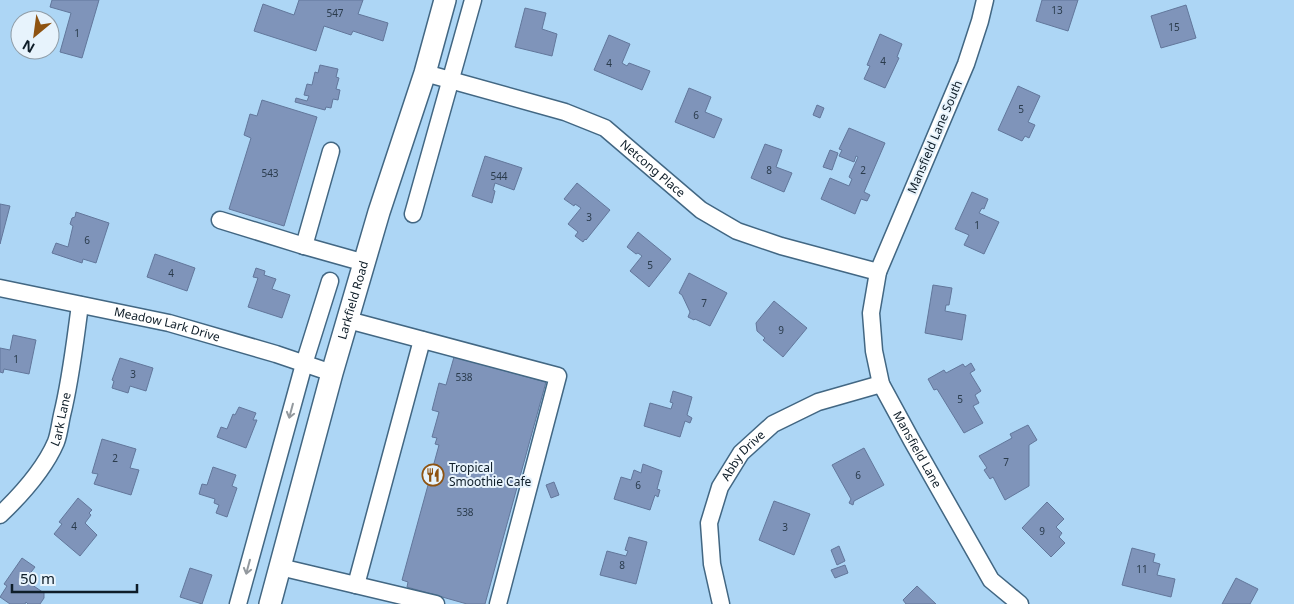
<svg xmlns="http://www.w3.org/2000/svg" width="1294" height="604" font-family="'Noto Sans',sans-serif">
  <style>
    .building { fill: #7f94ba; stroke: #62779b }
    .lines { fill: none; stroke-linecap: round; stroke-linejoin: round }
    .minor-casing { stroke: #426783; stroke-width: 19 }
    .major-casing { stroke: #426783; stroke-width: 24 }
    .minor { stroke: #fff; stroke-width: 16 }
    .major { stroke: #fff; stroke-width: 21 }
    .oneway { stroke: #93999e }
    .labels { text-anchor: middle; stroke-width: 4; stroke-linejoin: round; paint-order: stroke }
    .number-label { font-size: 10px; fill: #2a3b4c }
    .street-label { font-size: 12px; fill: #0e1d28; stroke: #e7f3fc }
    .poi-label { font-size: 12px; fill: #0e1d28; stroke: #e7f3fc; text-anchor: start }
  </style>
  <rect width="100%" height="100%" fill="#add6f5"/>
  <g class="building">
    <polygon points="52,0 99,0 82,58 60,52 71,13 50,7"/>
    <polygon points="299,0 363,0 358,14 388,23 383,41 353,31 351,35 324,26 316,51 254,31 263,4 294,15"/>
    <polygon points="1042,0 1078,0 1068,31 1036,21"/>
    <polygon points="1186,5 1196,38 1161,48 1151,16"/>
    <polygon points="525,8 546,13 542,29 557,34 552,56 515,47"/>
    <polygon points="880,34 902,44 897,57 899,58 885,88 864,79 870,66 867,65"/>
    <polygon points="609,35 630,44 622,63 627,66 629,63 650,71 642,90 594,70"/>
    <polygon points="320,65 338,69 336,77 339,78 336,89 340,90 338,100 333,99 331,108 326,107 325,110 295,102 296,98 307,101 309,96 304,95 307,84 312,85 315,72 318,73"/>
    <polygon points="1018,86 1040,96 1028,122 1035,125 1029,138 1025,136 1022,141 998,130"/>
    <polygon points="689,88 711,97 705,112 722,119 714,138 675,122"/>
    <polygon points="262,100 317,117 284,226 229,209 251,138 244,135 250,114 257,116"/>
    <polygon points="817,105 824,108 820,118 813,115"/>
    <polygon points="849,128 885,143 864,192 870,195 867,201 861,199 855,214 821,199 830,178 849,186 852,179 849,177 858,157 856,156 854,162 839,156 842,150 839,149"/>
    <polygon points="765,144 782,150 776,167 792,173 784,192 751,178"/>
    <polygon points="830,150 838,153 832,170 823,167"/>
    <polygon points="485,156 522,168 514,190 495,183 493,190 495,191 492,203 472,196"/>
    <polygon points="577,183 610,210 586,240 585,239 583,242 575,236 578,232 568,224 581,208 575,204 574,206 564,199"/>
    <polygon points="972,192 988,199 984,209 982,208 979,213 999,222 984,254 964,245 969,235 955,229"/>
    <polygon points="0,204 10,206 0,244"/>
    <polygon points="76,212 109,223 96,263 83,259 82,263 52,253 56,243 68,247 73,226 70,224 72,218 75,217"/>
    <polygon points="638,232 671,259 649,287 630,271 642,256 638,253 636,254 627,247"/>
    <polygon points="155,254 195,268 187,291 147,277"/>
    <polygon points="256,268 265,271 264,275 276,279 272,289 290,295 282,318 248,307 258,278 253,277"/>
    <polygon points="689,273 727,293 710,326 695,319 694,320 688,317 690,312 682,295 679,293"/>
    <polygon points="933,285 952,288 949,305 946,305 945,311 966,315 962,340 925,333"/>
    <polygon points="774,301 807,328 783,357 763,340 765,338 757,331 756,323"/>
    <polygon points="13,335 36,340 29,374 4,369 3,373 0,372 0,348 10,350"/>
    <polygon points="454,357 546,382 485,604 467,604 407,587 408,582 402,580 439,445 435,444 437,438 432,437 439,412 432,410 439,383 446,385"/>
    <polygon points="120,358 153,368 146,391 130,386 128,393 112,388 114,381 112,380"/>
    <polygon points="971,363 975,370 970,373 981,391 975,395 979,403 973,406 983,423 964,433 937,389 934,390 928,379 944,370 946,373 963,364 965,367"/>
    <polygon points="673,391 692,397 687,415 692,418 690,423 685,421 680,437 644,426 650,403 671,409 673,403 670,402"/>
    <polygon points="239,407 256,413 253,420 257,420 246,448 217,437 221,427 227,429 233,414 235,415"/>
    <polygon points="1028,425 1037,440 1029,445 1029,486 1005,500 993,477 990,479 984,470 987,468 979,456 1012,438 1010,434"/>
    <polygon points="102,439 136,449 130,468 139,470 131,495 94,484 98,474 92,473"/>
    <polygon points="864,448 884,485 854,501 853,505 849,503 851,499 832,465"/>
    <polygon points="643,464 662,471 657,489 660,490 658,497 655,495 650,510 614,499 621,477 631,480 634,470 641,473"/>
    <polygon points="213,467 236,475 232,486 237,488 227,517 216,513 219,505 214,503 215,499 199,494 202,484 207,485"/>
    <polygon points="554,482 559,495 551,498 546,485"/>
    <polygon points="78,498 92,510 89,513 91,515 85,523 97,535 80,556 54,534 62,524 59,522"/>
    <polygon points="774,501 810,514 794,555 759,540"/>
    <polygon points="1047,502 1064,519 1056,527 1062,533 1059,537 1065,543 1051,557 1022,528"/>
    <polygon points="629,537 647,542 636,584 600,575 607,551 626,556 628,551 625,550"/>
    <polygon points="839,546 845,561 837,565 831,550"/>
    <polygon points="1132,548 1155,554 1153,562 1160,564 1157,575 1175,579 1171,597 1122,585"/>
    <polygon points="22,558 35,567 25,580 44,593 44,598 40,604 28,604 26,602 25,604 10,604 0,597 7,586 4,584"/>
    <polygon points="845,565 848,573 835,578 831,570"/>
    <polygon points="190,568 212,575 202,604 180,597"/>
    <polygon points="1236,578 1258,589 1250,604 1222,604"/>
    <polygon points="917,586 936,604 906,604 903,600"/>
  </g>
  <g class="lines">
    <g class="minor-casing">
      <g id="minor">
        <path id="s1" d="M985,0L980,21L966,64L878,272L871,313L874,351L881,384L912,441L991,580L1020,604"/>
        <path id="s2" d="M425,73L565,112L605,128L701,210L737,231L781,246L878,272"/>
        <polyline points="413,214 473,0"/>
        <polyline points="220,220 301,245 365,263"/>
        <polyline points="304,246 331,151"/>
        <path id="s3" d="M0,288L169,323L276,354L332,373"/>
        <polyline points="348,320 558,376 498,604"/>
        <path id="s4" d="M0,515C22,494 44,470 56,442C59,434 60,424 62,415C71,379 75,341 80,305"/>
        <polyline points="280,567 436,604"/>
        <polyline points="356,585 422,340"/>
        <polyline points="238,604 304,364 330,281"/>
        <path id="s5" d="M721,604L712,564L709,523L720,487L741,453L773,424L818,402L881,384"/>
      </g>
    </g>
    <g class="major-casing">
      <g id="major">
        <path id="s6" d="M270,604L332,373L379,212L425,73L445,0"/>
      </g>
    </g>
    <use href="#minor" class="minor"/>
    <use href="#major" class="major"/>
  </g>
  <defs><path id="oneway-shaft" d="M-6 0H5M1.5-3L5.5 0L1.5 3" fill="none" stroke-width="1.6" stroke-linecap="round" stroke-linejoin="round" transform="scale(1.25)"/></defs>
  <g class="oneway">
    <use href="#oneway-shaft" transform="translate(291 411) rotate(105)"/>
    <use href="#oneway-shaft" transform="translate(248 567) rotate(105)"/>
  </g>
  <defs>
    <g id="restaurant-ring" transform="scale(1.125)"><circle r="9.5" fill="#e7f3fc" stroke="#8e5311" stroke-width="1.5"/><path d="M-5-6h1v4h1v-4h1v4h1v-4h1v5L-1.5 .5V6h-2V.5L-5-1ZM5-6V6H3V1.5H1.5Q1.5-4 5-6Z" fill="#8e5311"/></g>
  </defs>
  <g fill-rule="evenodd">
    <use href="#restaurant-ring" x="433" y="475"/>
  </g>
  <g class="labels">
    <g class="number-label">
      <text x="1057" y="14">13</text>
      <text x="335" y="17">547</text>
      <text x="1174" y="31">15</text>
      <text x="77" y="37">1</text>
      <text x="883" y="65">4</text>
      <text x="609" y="67">4</text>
      <text x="1021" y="113">5</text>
      <text x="696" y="119">6</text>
      <text x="769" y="174">8</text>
      <text x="863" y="174">2</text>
      <text x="270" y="177">543</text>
      <text x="499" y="180">544</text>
      <text x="589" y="221">3</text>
      <text x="977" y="229">1</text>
      <text x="87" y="244">6</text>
      <text x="650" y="269">5</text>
      <text x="171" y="277">4</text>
      <text x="704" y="307">7</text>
      <text x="781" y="334">9</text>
      <text x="16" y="363">1</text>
      <text x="133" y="378">3</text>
      <text x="464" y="381">538</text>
      <text x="960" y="403">5</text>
      <text x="115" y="462">2</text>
      <text x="1006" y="466">7</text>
      <text x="858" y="479">6</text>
      <text x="638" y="489">6</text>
      <text x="465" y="516">538</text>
      <text x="74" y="530">4</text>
      <text x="785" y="531">3</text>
      <text x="1042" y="535">9</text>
      <text x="622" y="569">8</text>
      <text x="1142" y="573">11</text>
    </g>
    <g class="street-label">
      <text transform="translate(935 137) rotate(-67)" y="4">Mansfield Lane South</text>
      <text dy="4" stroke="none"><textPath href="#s2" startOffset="251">Netcong Place</textPath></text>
      <text dy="4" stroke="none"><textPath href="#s6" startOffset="315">Larkfield Road</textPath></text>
      <text dy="4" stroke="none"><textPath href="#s3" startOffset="171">Meadow Lark Drive</textPath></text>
      <text dy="4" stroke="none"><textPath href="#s4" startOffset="116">Lark Lane</textPath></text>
      <text dy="4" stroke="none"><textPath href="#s1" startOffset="481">Mansfield Lane</textPath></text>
      <text dy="4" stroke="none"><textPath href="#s5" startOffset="159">Abby Drive</textPath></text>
    </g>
    <g class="poi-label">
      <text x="449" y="472">Tropical<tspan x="449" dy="14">Smoothie Cafe</tspan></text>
    </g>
  </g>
  <g transform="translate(35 35) rotate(209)"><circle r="24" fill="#e7f3fc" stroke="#909da7"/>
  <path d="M0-4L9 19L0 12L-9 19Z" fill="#8e5311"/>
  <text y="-8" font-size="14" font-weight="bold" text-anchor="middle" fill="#0e1d28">N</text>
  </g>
  <path d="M12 584v8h125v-8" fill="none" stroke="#0e1d28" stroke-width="2.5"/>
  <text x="20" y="584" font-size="15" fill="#0e1d28" stroke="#e7f3fc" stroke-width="4" paint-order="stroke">50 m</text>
</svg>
